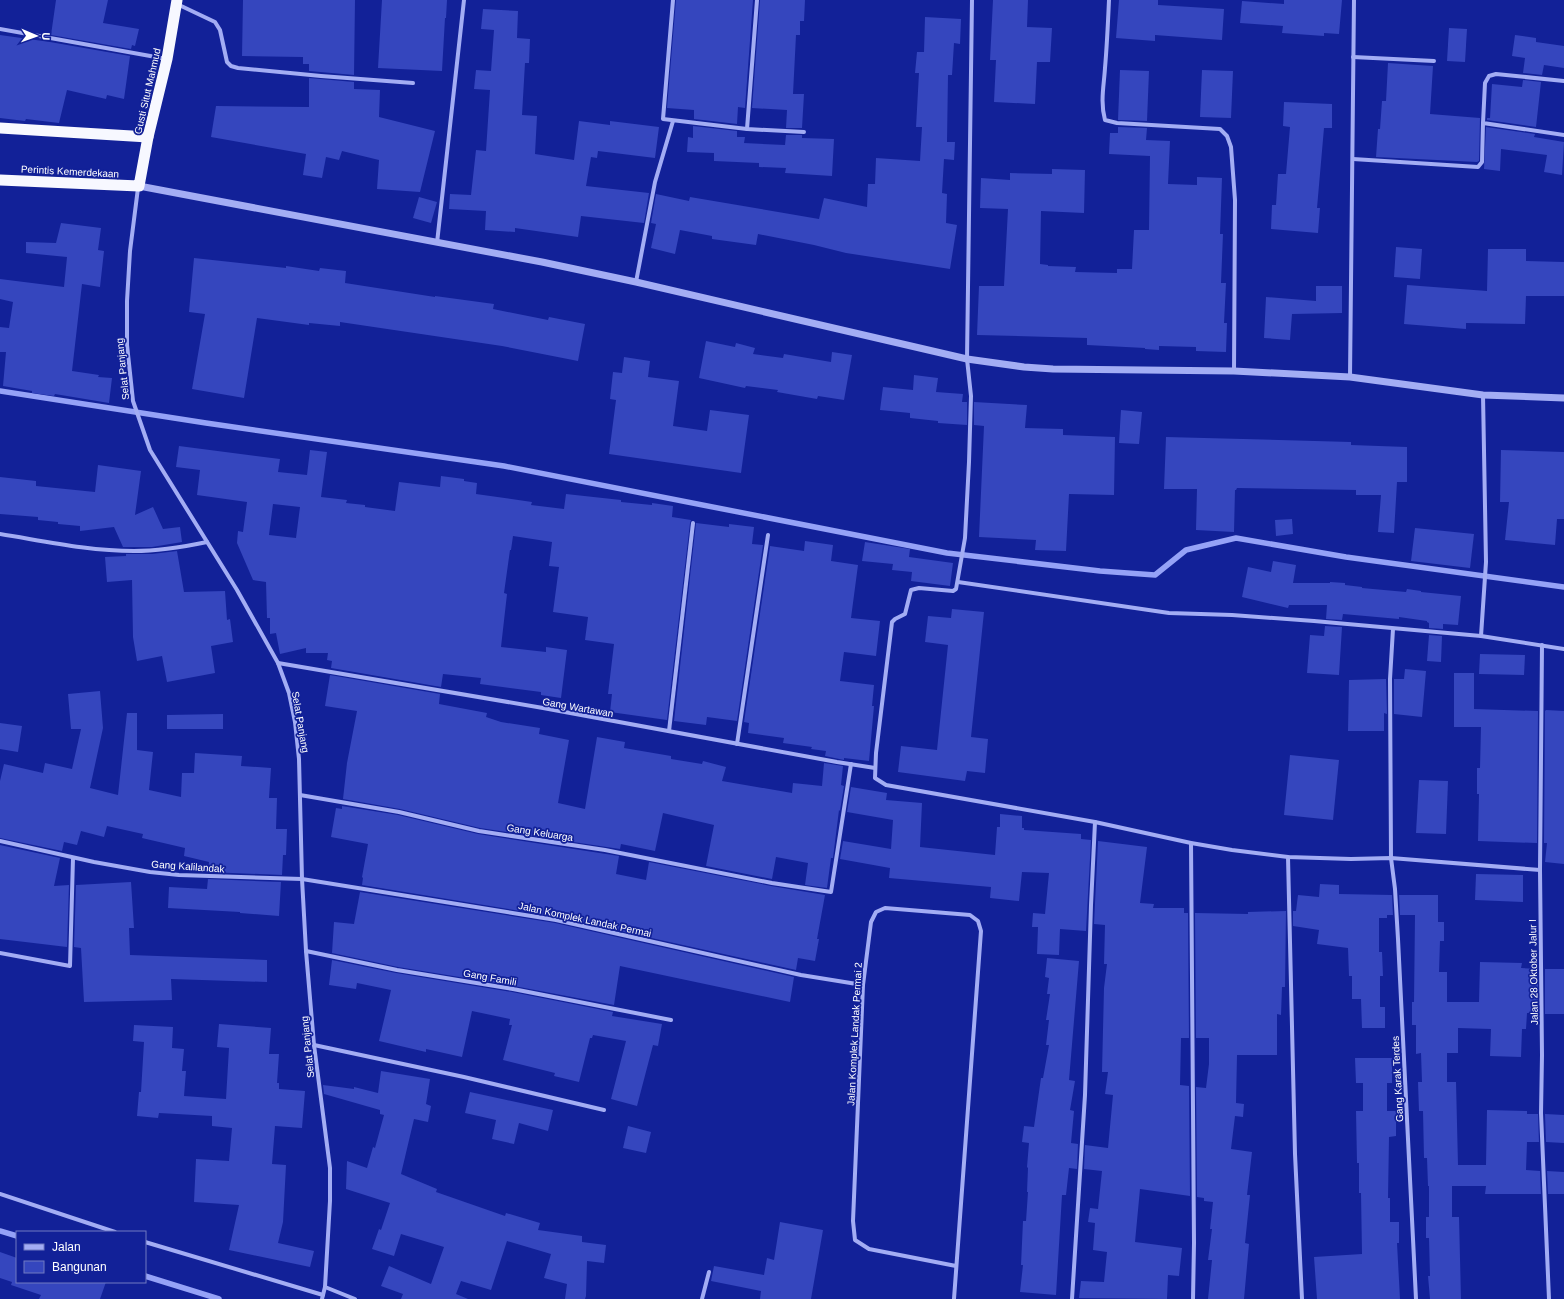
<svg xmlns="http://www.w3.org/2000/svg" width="1564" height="1299" font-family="Helvetica,sans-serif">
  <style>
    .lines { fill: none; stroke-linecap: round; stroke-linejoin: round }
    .stream { stroke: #95a2f7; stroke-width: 5.5 }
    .building { fill: #3546be; fill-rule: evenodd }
    .minor { stroke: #a3adf4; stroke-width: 4 }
    .tertiary { stroke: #a3adf4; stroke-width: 7 }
    .trunk { stroke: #f7f8ff; stroke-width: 11 }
    .labels { text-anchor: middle; stroke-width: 3.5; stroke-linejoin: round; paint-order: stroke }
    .street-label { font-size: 10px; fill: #fff; stroke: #122198 }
  </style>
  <rect width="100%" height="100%" fill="#122198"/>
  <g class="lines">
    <g class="stream">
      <polyline points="0,391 206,423 504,466 947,553 1100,571 1155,575 1186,550 1236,538 1346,557 1564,587"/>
      <polyline points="0,1231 17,1236"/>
      <polyline points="145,1276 219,1299"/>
    </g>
  </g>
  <g class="building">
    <polygon points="56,0 108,0 103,23 139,29 135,46 132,45 131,49 51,35"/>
    <polygon points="243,0 355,0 354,75 309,71 309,64 303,64 303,57 242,56"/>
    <polygon points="382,0 447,0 446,18 445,18 442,71 378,68"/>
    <polygon points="676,0 753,0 745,108 738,107 737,124 694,119 694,110 667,108"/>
    <polygon points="760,0 805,0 804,21 800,21 800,35 796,35 793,94 804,94 802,128 786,128 787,110 752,108"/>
    <polygon points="993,0 1028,0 1027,27 1052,28 1050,62 1037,62 1035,104 994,102 996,60 990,60"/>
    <polygon points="1119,0 1158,0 1158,5 1224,9 1222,40 1155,35 1155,41 1116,38"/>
    <polygon points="1284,0 1342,0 1339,34 1324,33 1324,36 1282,33 1283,26 1240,23 1242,1 1284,4"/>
    <polygon points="483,9 518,11 517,38 530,39 529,63 525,63 522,115 537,116 535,154 574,160 579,121 610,125 610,121 659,127 655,158 598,151 597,158 591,157 586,186 649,193 644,223 581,216 578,237 515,228 515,232 485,230 486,211 449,209 450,194 471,195 476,150 486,151 490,90 474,89 476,70 491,71 494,30 481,29"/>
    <polygon points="925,17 961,19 960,44 954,43 952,75 948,75 947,142 955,142 954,160 944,159 942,193 947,194 946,223 957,225 950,269 846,253 814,245 758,234 756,245 712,239 712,236 680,230 675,254 651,248 656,224 651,223 656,194 689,201 690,197 819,219 824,198 867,207 868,184 875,184 876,158 920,161 922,127 916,127 919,73 915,73 917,52 924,52"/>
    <polygon points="1449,28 1467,29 1465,62 1447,61"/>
    <polygon points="0,35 50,42 130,56 124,99 107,95 106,99 67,90 59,123 26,119 25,121 0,118"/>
    <polygon points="1515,35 1536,38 1536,42 1564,46 1564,68 1544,65 1542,75 1523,73 1525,58 1512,56"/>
    <polygon points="1388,63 1433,66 1430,114 1480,118 1479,161 1477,162 1376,157 1378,129 1380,129 1382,101 1386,101"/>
    <polygon points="1120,70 1149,71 1147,121 1118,120"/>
    <polygon points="1202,70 1233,71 1231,118 1200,117"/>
    <polygon points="309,78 354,82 354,89 380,90 379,117 435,131 420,192 377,189 379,160 342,151 339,160 326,157 322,178 303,175 306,154 211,137 216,106 309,107"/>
    <polygon points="1523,80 1541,82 1536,127 1487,120 1487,118 1490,118 1492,84 1522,87"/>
    <polygon points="1284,102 1332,104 1332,128 1324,128 1317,208 1320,208 1318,233 1271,229 1272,205 1276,205 1278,174 1286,174 1290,127 1283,126"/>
    <polygon points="693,126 737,131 737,137 745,137 744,143 785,145 786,135 802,135 802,138 834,139 832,176 785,173 786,168 759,167 759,163 714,161 714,153 687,152 688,137 693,138"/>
    <polygon points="1118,127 1147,128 1146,140 1170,141 1168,184 1197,185 1197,177 1222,178 1220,234 1223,234 1221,283 1226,283 1224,323 1227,323 1226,352 1196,351 1196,347 1159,346 1159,350 1145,349 1145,348 1087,345 1087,338 977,335 979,286 1004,286 1008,209 980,208 981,178 1010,180 1010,173 1052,174 1052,169 1085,170 1084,213 1041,211 1040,264 1048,265 1048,266 1076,267 1075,272 1117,273 1117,269 1132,269 1134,230 1149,230 1150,156 1109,154 1110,133 1118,133"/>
    <polygon points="1486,127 1535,134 1534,137 1564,142 1562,175 1544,172 1547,155 1501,149 1500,171 1484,169"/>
    <polygon points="419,197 437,202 431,223 413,218"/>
    <polygon points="61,223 101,228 98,250 104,251 100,287 82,284 72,371 99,375 98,377 112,378 109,403 55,394 54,396 32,393 32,391 3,386 6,352 0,352 0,327 9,328 13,302 0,299 0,279 64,287 67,257 26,253 26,242 56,243"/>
    <polygon points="1396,247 1422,249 1420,279 1394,277"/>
    <polygon points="1488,249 1526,249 1526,261 1564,262 1564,296 1526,296 1525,324 1466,323 1466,329 1404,324 1407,285 1487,291"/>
    <polygon points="194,258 286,268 286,266 319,271 320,268 346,271 345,283 435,297 435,296 494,304 493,309 548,320 549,317 585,324 578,361 502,346 340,322 340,326 309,323 309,325 257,318 244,398 192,389 205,314 189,312"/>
    <polygon points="1316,286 1342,286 1342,313 1292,314 1290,340 1264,338 1266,297 1316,301"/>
    <polygon points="706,341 735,347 736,343 755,348 753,354 783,358 784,354 831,362 832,352 852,355 844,400 818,396 817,399 777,392 778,390 746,386 745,388 699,378"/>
    <polygon points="624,357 650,361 648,377 679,381 673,426 707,431 710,410 749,415 741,473 609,454 616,400 610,399 613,372 622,373"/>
    <polygon points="914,375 938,378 936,392 963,394 962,402 967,402 967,425 938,423 938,421 910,418 910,413 880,410 883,387 913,390"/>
    <polygon points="974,402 1027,405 1025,428 1063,429 1063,435 1115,437 1114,495 1069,494 1066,551 1035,550 1036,540 979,537 984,426 974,425"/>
    <polygon points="1121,410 1142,412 1139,444 1119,443"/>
    <polygon points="1166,437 1351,442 1351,445 1407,447 1407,482 1397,482 1394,533 1378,532 1381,495 1356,495 1356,490 1237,488 1236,490 1235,490 1234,532 1196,530 1197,489 1164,489"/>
    <path d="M179,446L280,459L278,472L307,475L310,450L327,452L321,497L347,500L346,503L365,505V507L395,511L399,482L440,487L441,476L464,479V481L477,483L476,494L532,502L531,505L564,509L566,494L621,500V502L652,505V503L673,506L672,517L691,520L690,523L667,720L610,712L612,694H608L614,644L585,640L588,617L553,612L559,567L549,566L552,542L513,536L511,550H510L504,593L507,594L501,647L546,652V647L567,650L561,698L541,695V692L480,684L481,678L443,674L441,687L331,668L332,661L327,660L328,653H306V648L280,654L276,633L270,634V618H267L266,582L253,580L237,543L238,531L243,532L247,502L197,495L200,470L176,467ZM273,504L300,507L296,538L269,535Z"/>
    <polygon points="1501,450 1564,452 1564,519 1557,519 1555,545 1505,540 1509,502 1500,502"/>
    <polygon points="98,465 141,471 135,515 153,507 163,529 180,527 182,542 152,547 123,547 114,527 80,531 80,526 58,524 58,522 38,520 38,517 0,514 0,477 36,481 36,486 95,492"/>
    <polygon points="1292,519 1293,534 1276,536 1275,520"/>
    <polygon points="696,523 729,527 729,524 754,527 752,544 763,545 737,721 707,717 706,725 674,721"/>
    <polygon points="1415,528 1474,534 1470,568 1411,561"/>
    <polygon points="805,541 833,545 831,561 858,565 851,618 880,621 876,656 844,652 840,681 874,685 872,706 874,706 869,761 844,758 844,760 825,756 826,751 811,749 812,747 783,743 784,738 748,733 749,723 744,722 770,546 804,551"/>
    <polygon points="865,542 910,549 909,557 953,563 950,586 911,581 912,572 892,570 893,564 862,561"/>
    <polygon points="177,551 184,592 225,591 227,620 230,619 233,642 211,646 215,673 167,682 162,656 137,661 133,637 132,580 107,582 105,557 126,556 126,554 152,554"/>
    <polygon points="1273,561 1296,565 1293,583 1330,583 1330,582 1345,583 1345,585 1362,587 1362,588 1406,592 1407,589 1421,591 1421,592 1461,596 1458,625 1443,624 1443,629 1429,628 1429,623 1427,622 1427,621 1399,617 1399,619 1343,614 1342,620 1326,619 1327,605 1289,605 1288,608 1242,597 1248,567 1271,572"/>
    <polygon points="952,609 984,612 971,737 988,739 985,773 967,771 965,781 898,772 901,746 937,750 948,645 925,642 928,616 951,618"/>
    <polygon points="1325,626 1342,627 1339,675 1307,673 1310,635 1324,636"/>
    <polygon points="1429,635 1442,636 1441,662 1427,661"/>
    <polygon points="1480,654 1525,655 1524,675 1479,674"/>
    <polygon points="1405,669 1426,671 1422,717 1394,714 1394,679 1404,679"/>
    <polygon points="1454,673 1474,673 1474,709 1538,711 1537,843 1478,841 1479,794 1477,794 1477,768 1480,768 1481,727 1454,727"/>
    <polygon points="330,675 440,694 439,704 487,713 486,717 501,722 540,728 539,734 569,740 558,803 585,809 597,737 625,742 624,748 671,756 671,759 702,764 703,761 726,767 722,781 792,793 793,783 822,786 824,763 843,766 841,785 844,786 840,811 839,810 833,858 831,858 827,888 805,885 808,863 776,857 772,879 706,866 714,825 663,813 655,851 621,844 620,849 480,828 400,809 343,799 347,763 357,711 325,706"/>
    <polygon points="1386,679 1387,714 1384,713 1384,731 1348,731 1349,680"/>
    <polygon points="100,691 103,728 90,788 118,795 127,713 137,713 137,750 153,752 149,790 181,797 182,773 194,773 195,753 242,756 241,766 271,768 269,798 277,798 276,829 287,829 286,855 283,855 282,875 208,872 209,862 184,856 185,848 142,838 143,834 107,826 104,837 81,831 77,845 64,842 62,851 0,838 0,781 4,764 43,773 45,763 72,769 81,729 71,729 68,694"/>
    <polygon points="1546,710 1564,711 1564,864 1545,862 1547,843 1544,843 1545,711"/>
    <polygon points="223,714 223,729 167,729 167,715"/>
    <polygon points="0,723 22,726 18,752 0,749"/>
    <polygon points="1290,755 1339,760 1333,820 1284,815"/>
    <polygon points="1419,780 1448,781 1446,834 1416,833"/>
    <polygon points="851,787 887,793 886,800 922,803 920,847 995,855 997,827 1000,827 1000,814 1022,816 1022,828 1024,828 1024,830 1081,834 1081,839 1091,840 1086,931 1060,929 1059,955 1037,954 1038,927 1032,927 1033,913 1045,914 1049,873 1022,872 1019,901 990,898 991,887 889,878 890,868 840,859 843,841 891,849 893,820 847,812"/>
    <polygon points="342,806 398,815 478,834 619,856 616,874 646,880 649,862 771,886 825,895 817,939 819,939 815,961 798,958 796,970 557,917 362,885 363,878 362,877 368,844 331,837 336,808 342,809"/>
    <polygon points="1098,841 1147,847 1140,903 1154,904 1153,908 1184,908 1184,913 1188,913 1189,1038 1181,1038 1180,1085 1189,1086 1190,1196 1140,1189 1135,1242 1182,1248 1179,1276 1168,1275 1167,1299 1079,1298 1081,1281 1104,1282 1107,1252 1093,1250 1095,1223 1088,1222 1090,1208 1098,1209 1102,1171 1084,1169 1085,1145 1108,1148 1113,1095 1105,1094 1108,1072 1102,1072 1104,988 1107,964 1104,964 1105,925 1094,924"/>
    <polygon points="0,845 60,858 54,886 69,885 67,947 0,939"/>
    <polygon points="1476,874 1523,875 1523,902 1475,900"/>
    <polygon points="208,879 281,882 279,916 240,913 240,912 168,908 169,887 207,889"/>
    <polygon points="131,882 134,928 129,928 130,955 267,960 267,982 171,979 172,1000 84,1002 81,948 74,947 76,885"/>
    <polygon points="1320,884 1339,885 1339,894 1392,895 1393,915 1387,915 1387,918 1379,918 1379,952 1382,952 1383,976 1380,976 1380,1007 1385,1007 1385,1028 1362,1028 1361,999 1352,999 1352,976 1349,976 1348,948 1317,944 1319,930 1293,926 1293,911 1296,911 1298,895 1319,897"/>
    <polygon points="360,892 555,923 794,977 790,1002 620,966 614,1005 514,986 398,967 332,953 334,922 354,924"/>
    <polygon points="1399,895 1438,895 1438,922 1444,922 1444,941 1440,941 1439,972 1447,972 1447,1002 1479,1002 1480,962 1522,963 1521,968 1538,969 1538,1013 1527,1013 1526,1029 1522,1029 1521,1057 1490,1056 1491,1029 1458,1028 1458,1053 1447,1053 1447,1082 1456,1082 1458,1165 1486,1165 1487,1110 1527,1111 1527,1114 1538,1114 1539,1142 1527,1142 1526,1170 1540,1171 1541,1194 1485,1194 1486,1186 1452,1186 1452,1217 1459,1217 1461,1299 1430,1299 1428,1276 1430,1276 1429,1238 1426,1238 1426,1217 1429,1217 1429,1186 1428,1186 1427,1158 1424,1158 1423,1111 1419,1111 1418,1082 1422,1082 1421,1053 1416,1054 1416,1025 1412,1025 1412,1002 1414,1002 1415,915 1400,915"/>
    <polygon points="1286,911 1285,987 1282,987 1281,1015 1277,1014 1277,1055 1237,1055 1236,1103 1244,1104 1243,1117 1235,1116 1231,1149 1252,1152 1247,1195 1250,1195 1245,1243 1249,1244 1244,1299 1208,1299 1212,1260 1208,1260 1212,1229 1210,1229 1213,1202 1204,1201 1204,1198 1197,1197 1196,1087 1206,1088 1209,1064 1209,1038 1196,1038 1195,913 1248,914 1248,912"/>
    <polygon points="1047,958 1079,961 1069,1080 1075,1081 1070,1110 1074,1111 1071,1143 1078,1144 1077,1169 1069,1168 1066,1195 1062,1195 1056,1295 1020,1292 1023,1265 1021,1265 1023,1221 1026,1221 1028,1192 1027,1192 1028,1168 1027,1167 1029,1143 1022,1142 1024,1126 1034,1127 1041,1078 1043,1078 1049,1045 1046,1045 1049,1020 1046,1020 1050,994 1047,994 1049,978 1045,977"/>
    <polygon points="332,960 396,973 512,992 613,1012 612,1016 662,1024 658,1046 653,1045 637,1106 611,1099 626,1041 593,1035 592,1038 590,1038 579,1082 554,1076 555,1073 503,1060 512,1025 509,1025 510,1019 472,1011 462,1057 426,1049 426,1052 379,1041 391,990 357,983 356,989 329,985"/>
    <rect x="1545" y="969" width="19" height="45"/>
    <polygon points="219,1024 271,1028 269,1054 279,1054 277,1083 279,1083 279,1089 305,1091 302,1128 275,1126 272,1164 286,1165 283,1222 278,1243 314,1251 310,1267 229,1250 239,1205 194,1202 196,1159 229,1161 232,1128 212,1126 212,1116 159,1113 158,1118 137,1116 139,1092 141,1092 144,1042 133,1041 134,1025 173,1027 172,1048 184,1049 182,1071 186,1071 184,1096 226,1099 229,1048 217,1047"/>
    <polygon points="1355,1058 1392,1058 1392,1083 1387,1083 1387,1111 1396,1111 1396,1136 1389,1137 1388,1198 1390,1198 1390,1222 1399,1222 1399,1243 1397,1243 1400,1299 1317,1299 1314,1257 1362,1254 1361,1193 1359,1193 1359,1163 1357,1163 1356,1111 1363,1111 1363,1083 1356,1083"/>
    <polygon points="381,1071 430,1079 426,1104 431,1106 428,1122 414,1119 401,1174 437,1189 436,1192 505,1216 506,1213 540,1223 538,1230 582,1236 582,1242 606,1245 604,1263 587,1261 586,1296 585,1299 565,1299 567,1284 544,1278 551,1254 507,1241 491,1290 461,1281 456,1294 468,1299 401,1299 403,1294 381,1286 389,1266 431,1284 444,1247 401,1234 394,1256 372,1249 379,1229 381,1230 390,1203 346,1189 347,1161 367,1168 373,1147 375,1148 384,1115 380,1114 380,1110 324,1094 323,1085 354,1089 354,1087 378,1093"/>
    <polygon points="470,1092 553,1110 548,1131 519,1123 514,1144 492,1139 496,1120 465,1113"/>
    <polygon points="1545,1114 1564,1115 1564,1143 1546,1142"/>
    <polygon points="628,1126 651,1132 646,1153 623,1148"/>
    <polygon points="1547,1171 1564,1172 1564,1194 1548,1194"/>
    <polygon points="780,1222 823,1230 811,1299 760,1299 761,1291 711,1281 714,1266 764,1275 767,1258 774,1260"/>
    <polygon points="0,1252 17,1258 17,1282 106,1282 100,1299 39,1299 41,1295 11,1285 12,1282 0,1278"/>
  </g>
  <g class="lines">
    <g class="minor">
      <polyline points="673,0 663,119 747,129 804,132"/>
      <polyline points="972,0 967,359 971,396 969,462 965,538 956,589 953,591 919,588 911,590 905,614 895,619 892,622 876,753 875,778 886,785 1095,822 1191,843 1232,850 1288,857 1351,859 1391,858 1540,870"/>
      <path d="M1109,0C1108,23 1107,45 1105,68C1104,85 1100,102 1105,120L1117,123L1220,129L1227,136L1231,147L1235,200L1234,371"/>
      <polyline points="177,4 215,22 220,30 227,62 231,66 238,68 321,76 413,83"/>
      <polyline points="0,29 167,59"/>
      <polyline points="1353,57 1434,61"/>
      <polyline points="1564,81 1496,74 1489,76 1485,83 1483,123 1564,135"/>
      <polyline points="747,129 757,0"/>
      <polyline points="1353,159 1478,167 1482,162 1483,123"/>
      <polyline points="138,188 130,251 127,301 127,345 133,401 150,450 237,590 278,663 289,693 295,722 299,759 302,879 306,951 314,1045 330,1168 330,1201 325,1287 322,1299"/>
      <polyline points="437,243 464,0"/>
      <polyline points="636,282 655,182 673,121"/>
      <polyline points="1350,377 1354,0"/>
      <path d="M0,534C44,541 89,551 134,551C158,551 183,547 207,542"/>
      <polyline points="958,582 1169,613 1232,615 1314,621 1481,636 1564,649"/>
      <polyline points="1393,629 1390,679 1391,858 1395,889 1398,939 1416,1299"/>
      <polyline points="1481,636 1486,562 1483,395"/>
      <polyline points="1542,645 1540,870 1542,1055 1541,1113 1549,1299"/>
      <polyline points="278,663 543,708 837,762 875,768"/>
      <polyline points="669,731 693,523"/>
      <polyline points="737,744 768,535"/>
      <polyline points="300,795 399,812 479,831 605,850 772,883 831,892 851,764"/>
      <polyline points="0,841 94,862 150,872 179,875 302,879 556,920 801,975 863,985"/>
      <polyline points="1191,843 1194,1243 1193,1299"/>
      <polyline points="1288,857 1295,1154 1302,1299"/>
      <polyline points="306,951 397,970 513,989 671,1020"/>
      <polyline points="0,953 70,966 73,858"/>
      <polyline points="314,1045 464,1077 604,1110"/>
      <polyline points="0,1194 115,1232"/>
      <polyline points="145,1242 323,1295"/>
      <polyline points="325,1287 355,1299"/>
      <polyline points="702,1299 709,1272"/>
      <polyline points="954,1299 981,931 978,921 970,915 885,908 876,912 871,922 863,985 853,1221 855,1240 869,1249 956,1266"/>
      <polyline points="1072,1299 1085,1095 1091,905 1095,822"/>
    </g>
    <polyline class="tertiary" points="139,186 542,262 636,282 967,359 1024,367 1053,369 1234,371 1350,377 1483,395 1564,398"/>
    <g class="trunk">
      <polyline points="0,128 148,137"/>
      <polyline points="0,180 139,186 148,137 167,59 177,0"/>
    </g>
  </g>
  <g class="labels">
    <g class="street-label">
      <text transform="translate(147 91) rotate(-77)" y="4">Gusti Situt Mahmud</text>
      <text transform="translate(70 171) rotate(3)" y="4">Perintis Kemerdekaan</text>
      <text transform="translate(122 369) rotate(-96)" y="4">Selat Panjang</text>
      <text transform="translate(578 707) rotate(10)" y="4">Gang Wartawan</text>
      <text transform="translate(301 722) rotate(80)" y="4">Selat Panjang</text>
      <text transform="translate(540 832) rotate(9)" y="4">Gang Keluarga</text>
      <text transform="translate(188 866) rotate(4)" y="4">Gang Kalilandak</text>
      <text transform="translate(585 919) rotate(12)" y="4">Jalan Komplek Landak Permai</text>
      <text transform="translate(1533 972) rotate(-91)" y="4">Jalan 28 Oktober Jalur I</text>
      <text transform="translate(490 977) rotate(10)" y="4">Gang Famili</text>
      <text transform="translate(854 1034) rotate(-87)" y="4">Jalan Komplek Landak Permai 2</text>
      <text transform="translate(307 1047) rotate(-96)" y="4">Selat Panjang</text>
      <text transform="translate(1397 1079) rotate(-93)" y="4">Gang Karak Terdes</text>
    </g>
  </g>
  <rect x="16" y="1231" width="130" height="52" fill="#122198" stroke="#717ac1"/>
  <rect x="24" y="1244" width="20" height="6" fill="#a3adf4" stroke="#717ac1"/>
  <text x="52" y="1251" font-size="12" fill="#ffffff">Jalan</text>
  <rect x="24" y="1261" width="20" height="12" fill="#3546be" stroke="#717ac1"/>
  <text x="52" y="1271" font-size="12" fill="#ffffff">Bangunan</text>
  <g transform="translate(36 36) rotate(92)" stroke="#122198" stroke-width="3" paint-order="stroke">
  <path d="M0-3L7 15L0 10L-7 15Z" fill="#ffffff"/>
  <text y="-6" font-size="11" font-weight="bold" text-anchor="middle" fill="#ffffff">U</text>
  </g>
</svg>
